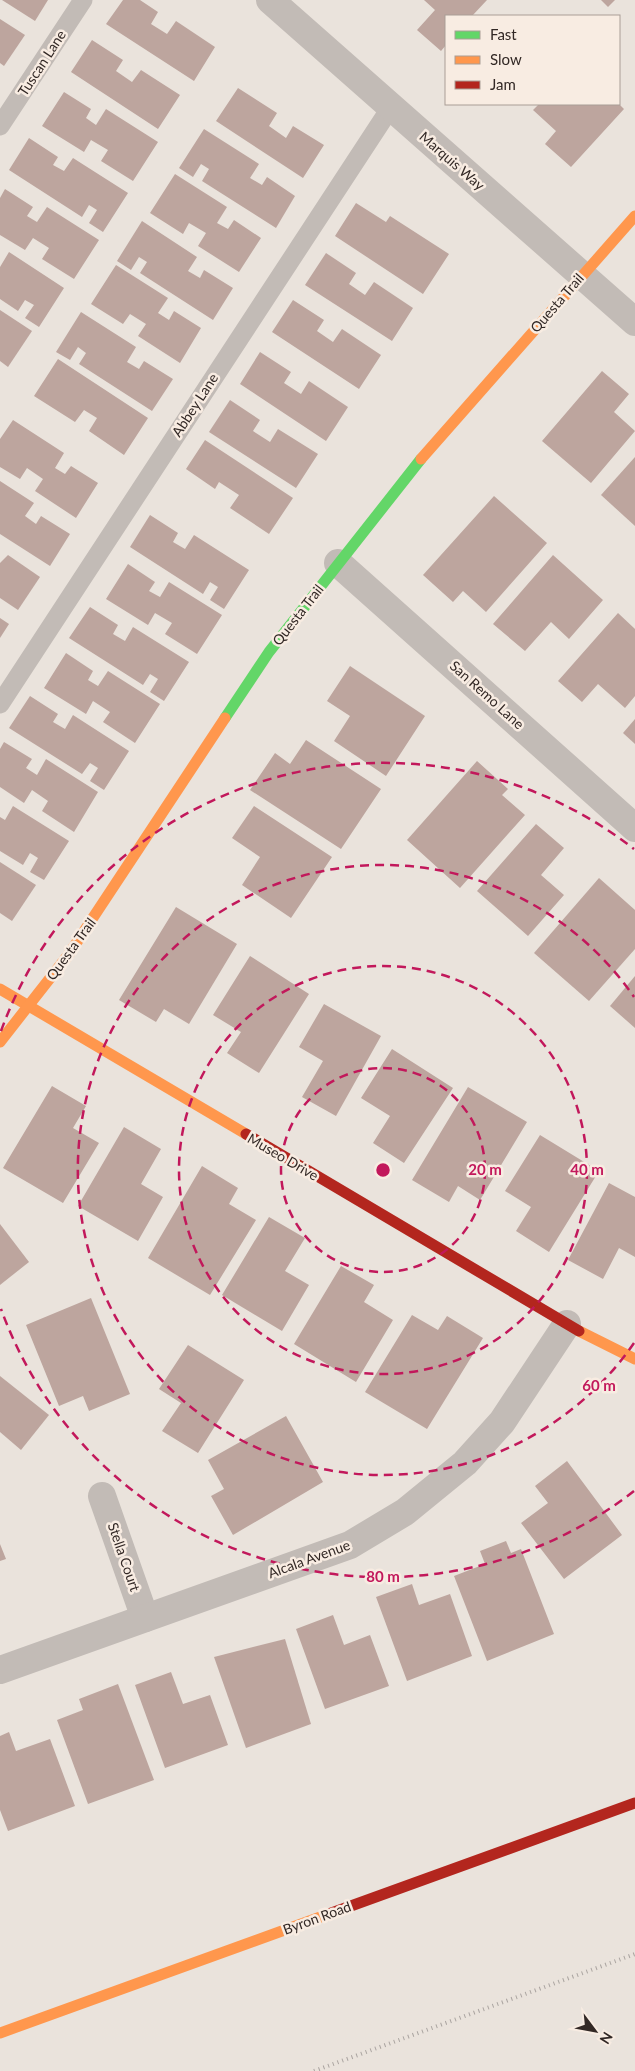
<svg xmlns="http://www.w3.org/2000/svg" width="635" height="2071" font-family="Lato,sans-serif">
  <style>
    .building { fill: #bda59e }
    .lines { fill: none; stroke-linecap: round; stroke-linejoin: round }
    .lane { stroke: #c2bbb6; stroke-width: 19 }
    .street { stroke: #c2bbb6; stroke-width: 28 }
    .fast { stroke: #63d668; stroke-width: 11 }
    .slow { stroke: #ff974d; stroke-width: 11 }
    .jam { stroke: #b3261e; stroke-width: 11 }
    .rail { stroke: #aaa4a0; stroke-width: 4; stroke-dasharray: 1 4; stroke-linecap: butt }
    .ring { fill: none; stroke: #c2185b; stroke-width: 2.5; stroke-dasharray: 9 6 }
    .labels { text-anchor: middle; stroke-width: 5; stroke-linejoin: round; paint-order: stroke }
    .street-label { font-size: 14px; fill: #322825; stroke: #f8ece2 }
    .centre { fill: #c2185b; stroke: #f8ece2; stroke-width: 2.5 }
    .ring-label { font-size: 15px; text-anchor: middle; font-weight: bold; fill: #c2185b; stroke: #f8ece2; stroke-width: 5; stroke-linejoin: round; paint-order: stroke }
  </style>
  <rect width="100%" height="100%" fill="#eae3dc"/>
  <g class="building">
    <polygon points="2,0 48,0 35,21"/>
    <polygon points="123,0 140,0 158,12 151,24 167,34 176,21 215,47 194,81 106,24"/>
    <polygon points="424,0 487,0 472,16 446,16 446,45 441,51 417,30 435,10"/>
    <polygon points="601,0 615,0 608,7"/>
    <polygon points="0,19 25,35 4,66 0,63"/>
    <polygon points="92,40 123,60 116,71 132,82 141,70 180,95 158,129 71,72"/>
    <polygon points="238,88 277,113 269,126 286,138 293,126 324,145 303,178 216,121"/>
    <polygon points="64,92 91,109 86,118 96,125 106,109 158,142 133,181 101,161 108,150 91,140 84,152 42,126"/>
    <polygon points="539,104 619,104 624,109 571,167 545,144 556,131 533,110"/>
    <polygon points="204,129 259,164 250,178 262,185 267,177 295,196 276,228 202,181 209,169 201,164 193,177 179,168"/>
    <polygon points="29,138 58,157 53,165 64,171 73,158 128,193 103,232 89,223 97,210 89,205 82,217 9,170"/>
    <polygon points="175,174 227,207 217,223 228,229 234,220 261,238 239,272 198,246 206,233 189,223 183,234 150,213"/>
    <polygon points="5,189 33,207 27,216 37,222 47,207 99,240 74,279 42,259 49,248 33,238 25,250 0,235 0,198"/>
    <polygon points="356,203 386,222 390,216 449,254 423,294 335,236"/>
    <polygon points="142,221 197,257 188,271 200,278 204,270 233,288 213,320 140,273 147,262 139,257 131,270 117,261"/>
    <polygon points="9,252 64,288 39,327 25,318 34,305 25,300 18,311 0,299 0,267"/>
    <polygon points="326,253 356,273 349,284 365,295 374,282 413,308 392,341 305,285"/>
    <polygon points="116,265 168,298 158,313 169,320 174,311 201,328 180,363 138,336 146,324 130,314 123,324 91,304"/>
    <polygon points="293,300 324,320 317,331 333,342 342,329 381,355 359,389 272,332"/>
    <polygon points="0,310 32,331 8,367 0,361"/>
    <polygon points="81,312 136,347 127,362 139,369 144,361 173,379 152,411 79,364 86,353 78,347 70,360 56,352"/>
    <polygon points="260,352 291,372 284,383 301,394 309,381 348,407 326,441 240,384"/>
    <polygon points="58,359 148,418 124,455 89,431 97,418 84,410 75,422 34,396"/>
    <polygon points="602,371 629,394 614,412 635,431 591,483 542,441"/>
    <polygon points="230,400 260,420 253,431 270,442 278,429 318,454 296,488 209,432"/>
    <polygon points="13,420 64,453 55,468 65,474 71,466 98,483 76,518 35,491 43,479 27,468 20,479 0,467 0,439"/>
    <polygon points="205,440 293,498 269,534 230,508 239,495 219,482 215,489 186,469"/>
    <polygon points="635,457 635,526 601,495"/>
    <polygon points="0,481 34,503 25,516 36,524 41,516 70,534 50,566 0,534"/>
    <polygon points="494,496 547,543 486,612 463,591 453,602 423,575"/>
    <polygon points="150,515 178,533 173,542 185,549 194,535 249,570 224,609 210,600 218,587 210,582 203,594 130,547"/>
    <polygon points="8,555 40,577 18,610 0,598 0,563"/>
    <polygon points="553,555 603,600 569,639 551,622 525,651 493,624"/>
    <polygon points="128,564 155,582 149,591 160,597 169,582 222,615 197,654 165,634 172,623 155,613 148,625 106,599"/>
    <polygon points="90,607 118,625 113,634 125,641 133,627 189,662 164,701 150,692 158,679 150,674 143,685 69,638"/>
    <polygon points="618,613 635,629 635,696 625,708 598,684 582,702 558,681"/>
    <polygon points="0,618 9,624 0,638"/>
    <polygon points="66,653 93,671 88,680 98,686 108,671 160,704 135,743 103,722 110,712 93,701 86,714 44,688"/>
    <polygon points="350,666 425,716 386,776 334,741 350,716 327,701"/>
    <polygon points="30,696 58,714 53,722 65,729 73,715 129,751 104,790 90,781 98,768 90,763 82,774 9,728"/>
    <polygon points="635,719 635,744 623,733"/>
    <polygon points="306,740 381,789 341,849 250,790 275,753 290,764"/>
    <polygon points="4,742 32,759 26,768 37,775 46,759 98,792 74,832 42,811 48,801 32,790 24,803 0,787 0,749"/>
    <polygon points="477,761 508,789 502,795 525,815 460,888 407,840"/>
    <polygon points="13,806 69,841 44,880 30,872 38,858 30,853 23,865 0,851 0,817 5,820"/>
    <polygon points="254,806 332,857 291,918 242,885 260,857 232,838"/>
    <polygon points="536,824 564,848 541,875 564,895 528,936 477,891"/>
    <polygon points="0,862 36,885 12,921 0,913"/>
    <polygon points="599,878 635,910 635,949 589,1001 534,953"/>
    <polygon points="176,907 237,944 189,1024 164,1009 156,1022 119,1000"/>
    <polygon points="250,956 309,994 259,1073 227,1053 241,1032 213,1015"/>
    <polygon points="635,976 635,1028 610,1006"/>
    <polygon points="324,1004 381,1036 336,1116 302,1097 323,1061 299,1047"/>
    <polygon points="392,1049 453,1088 404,1163 373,1143 390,1116 361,1098"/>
    <polygon points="52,1086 86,1106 73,1128 99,1143 63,1203 3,1168"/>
    <polygon points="468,1087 527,1122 480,1200 458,1186 449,1202 412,1180"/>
    <polygon points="124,1127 161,1149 141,1184 163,1197 138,1241 78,1206"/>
    <polygon points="540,1135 599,1171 549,1252 516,1231 531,1207 505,1191"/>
    <polygon points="202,1166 238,1188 229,1204 256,1220 210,1295 148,1258"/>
    <polygon points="609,1183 635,1197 635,1257 619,1248 603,1279 568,1260"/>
    <polygon points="269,1217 305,1238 285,1271 309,1285 282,1331 222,1295"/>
    <polygon points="0,1224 29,1262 0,1285"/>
    <polygon points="341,1266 374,1285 364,1302 393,1320 356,1382 294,1344"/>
    <polygon points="91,1298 130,1394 89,1411 83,1396 59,1406 26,1325"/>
    <polygon points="412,1315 438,1330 447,1316 483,1338 427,1429 365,1392"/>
    <polygon points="188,1345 244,1380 198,1453 162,1431 181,1403 159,1389"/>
    <polygon points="0,1376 49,1415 21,1450 0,1432"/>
    <polygon points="286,1416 323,1482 233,1535 211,1496 224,1489 208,1460"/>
    <polygon points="567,1461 622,1535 564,1579 521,1523 548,1503 535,1486"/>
    <polygon points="506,1541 511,1553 521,1549 554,1634 487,1661 454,1576 485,1564 480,1551"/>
    <polygon points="0,1544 6,1559 0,1561"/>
    <polygon points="412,1584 419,1605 450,1594 472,1656 407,1681 376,1597"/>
    <polygon points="333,1615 344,1645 370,1635 389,1686 325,1709 296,1629"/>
    <polygon points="285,1639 311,1724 246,1748 214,1657"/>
    <polygon points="171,1672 183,1704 210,1695 228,1745 165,1768 135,1685"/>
    <polygon points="118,1684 154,1780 88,1804 57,1720 83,1710 79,1699"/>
    <polygon points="9,1732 16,1751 50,1739 75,1806 8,1831 0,1810 0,1736"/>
  </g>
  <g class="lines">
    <g class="lane">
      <polyline points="0,126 83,0"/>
      <polyline points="0,704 391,107"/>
    </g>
    <g class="street">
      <polyline points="270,0 635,322"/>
      <polyline points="338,563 635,828"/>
      <polyline points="102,1496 145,1618"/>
      <polyline points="0,1670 350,1545 405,1512 465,1463 502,1422 567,1324"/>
    </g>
    <polyline class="fast" points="225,718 269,652 421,459"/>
    <g class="slow">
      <polyline points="421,459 635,216"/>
      <polyline points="0,989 246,1134"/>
      <polyline points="0,1042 69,954 225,718"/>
      <polyline points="579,1331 635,1359"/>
      <polyline points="0,2033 326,1915"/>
    </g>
    <g class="jam">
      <polyline points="246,1134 579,1331"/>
      <polyline points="326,1915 635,1803"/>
    </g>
    <polyline class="rail" points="314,2071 635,1954"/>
  </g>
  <g class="ring">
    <circle cx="383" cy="1170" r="102"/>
    <circle cx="383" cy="1170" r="204"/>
    <path d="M634 1343A305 305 0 1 1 634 997"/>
    <path d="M634 1491A407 407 0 0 1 1 1309M1 1031A407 407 0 0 1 634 849"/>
  </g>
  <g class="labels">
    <g class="street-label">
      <text transform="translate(42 63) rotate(-57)" y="5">Tuscan Lane</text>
      <text transform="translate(452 161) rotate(41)" y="5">Marquis Way</text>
      <text transform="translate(557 303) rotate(-49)" y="5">Questa Trail</text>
      <text transform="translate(195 405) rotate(-57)" y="5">Abbey Lane</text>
      <text transform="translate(298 615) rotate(-52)" y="5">Questa Trail</text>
      <text transform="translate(487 695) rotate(42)" y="5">San Remo Lane</text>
      <text transform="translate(71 949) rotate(-54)" y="5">Questa Trail</text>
      <text transform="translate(283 1157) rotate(30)" y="5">Museo Drive</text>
      <text transform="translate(124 1557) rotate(71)" y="5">Stella Court</text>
      <text transform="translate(309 1559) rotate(-20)" y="5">Alcala Avenue</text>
      <text transform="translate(317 1918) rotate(-20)" y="5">Byron Road</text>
    </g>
  </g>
  <circle cx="383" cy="1170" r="8" class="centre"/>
  <g class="ring-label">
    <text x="485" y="1175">20 m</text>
    <text x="587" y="1175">40 m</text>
    <text x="599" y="1391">60 m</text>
    <text x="383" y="1582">80 m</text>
  </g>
  <rect x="445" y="15" width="175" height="90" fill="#f8ece2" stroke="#a99e96"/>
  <rect x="455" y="31" width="25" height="8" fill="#63d668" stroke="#a99e96"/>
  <text x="490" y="40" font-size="15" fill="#322825">Fast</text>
  <rect x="455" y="56" width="25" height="8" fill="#ff974d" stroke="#a99e96"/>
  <text x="490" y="65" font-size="15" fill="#322825">Slow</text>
  <rect x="455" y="81" width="25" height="8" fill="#b3261e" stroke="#a99e96"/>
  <text x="490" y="90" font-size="15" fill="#322825">Jam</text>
  <g transform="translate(595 2031) rotate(122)" stroke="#f8ece2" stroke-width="4" paint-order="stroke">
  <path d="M0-4L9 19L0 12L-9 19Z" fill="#322825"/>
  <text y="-8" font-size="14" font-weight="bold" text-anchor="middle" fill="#322825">N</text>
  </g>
</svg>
